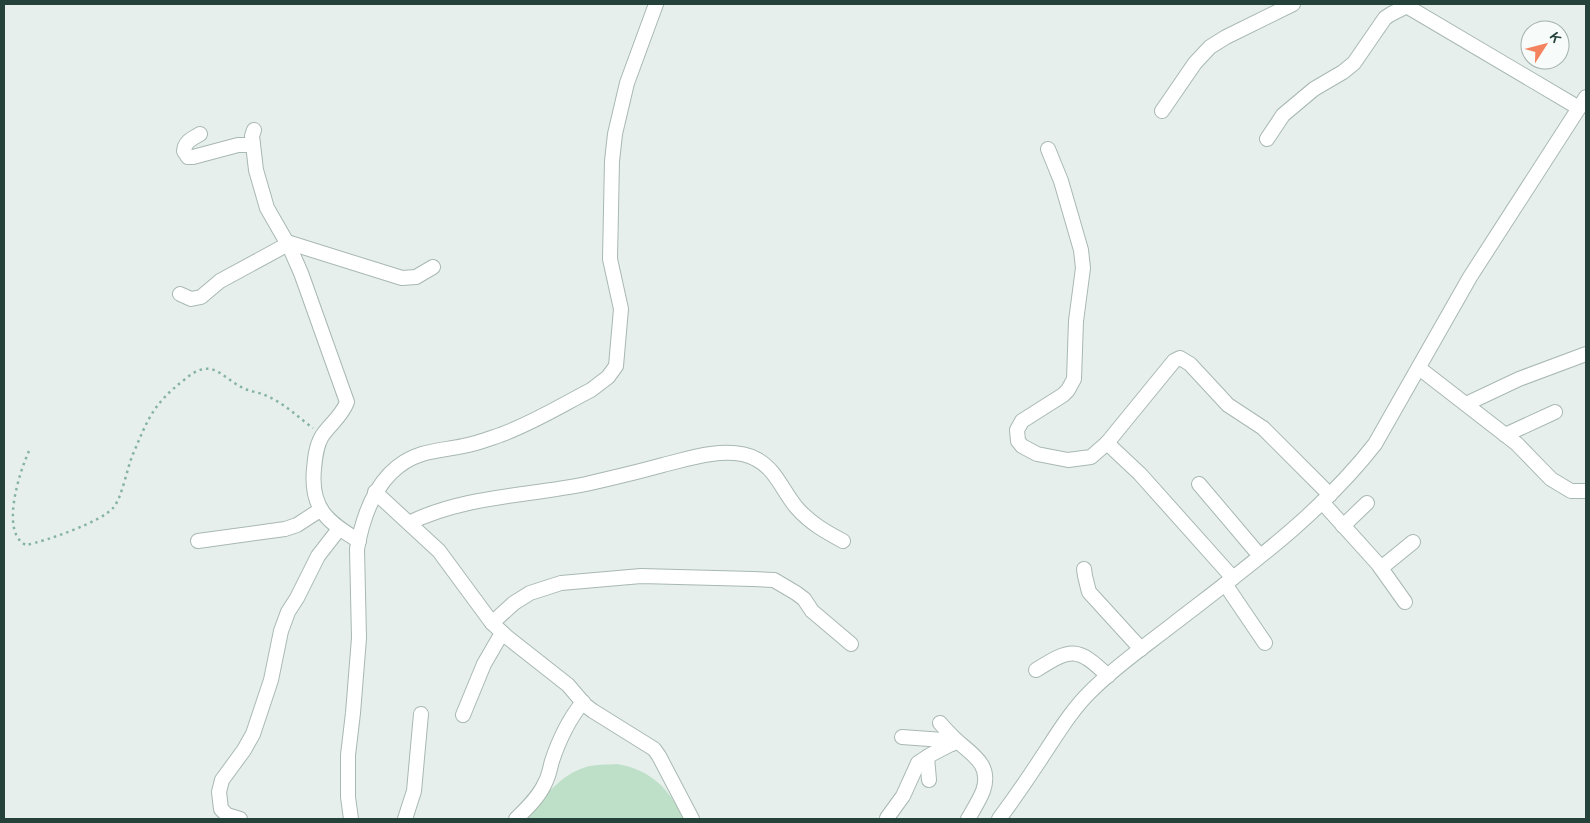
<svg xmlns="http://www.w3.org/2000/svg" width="1590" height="823" font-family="Quicksand,sans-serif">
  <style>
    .green { fill: #bfe0c8 }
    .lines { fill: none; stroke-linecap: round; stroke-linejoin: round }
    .minor-casing { stroke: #a8b8b2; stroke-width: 16 }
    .path { stroke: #86b3a5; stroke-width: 2.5; stroke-dasharray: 2.5 4; stroke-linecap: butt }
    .minor { stroke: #fff; stroke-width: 14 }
  </style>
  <rect width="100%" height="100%" fill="#e6efeb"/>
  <path class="green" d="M617,764C652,770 669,789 684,819H525C543,799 559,775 586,767C596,764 607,765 617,764Z"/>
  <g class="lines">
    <g class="minor-casing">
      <g id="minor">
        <polyline points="1403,4 1579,108"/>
        <polyline points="1162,111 1195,63 1210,47 1226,37 1293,4"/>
        <path d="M254,130L252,136L256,170L267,208L290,248L301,273L347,402C342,416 330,424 322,436C316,446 315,458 314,469C310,509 328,522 359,541"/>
        <path d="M200,134C192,139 185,141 184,151L188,157H193L238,145H253"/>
        <polyline points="1267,139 1283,115 1314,89 1343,72 1354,63 1385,18 1391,14 1407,6"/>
        <polyline points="1048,149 1061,181 1081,250 1083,268 1076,321 1074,379 1068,390 1063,395 1022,421 1017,430 1018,441 1022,446 1037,454 1068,460 1091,457 1107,443 1174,361 1180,358 1190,364 1228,405 1263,428 1330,495"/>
        <polyline points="180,294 191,299 201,297 220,281 290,243 402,278 416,277 433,267"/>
        <polyline points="1419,368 1517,444 1551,479 1571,491 1586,491"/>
        <polyline points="1466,404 1519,379 1586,354"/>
        <polyline points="1505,435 1555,412"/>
        <polyline points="1107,443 1140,474 1233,578"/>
        <polyline points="1199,484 1260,556"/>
        <polyline points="375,492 439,551 492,623 507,637 568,685 585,705 593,711 654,749 659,756 692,819"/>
        <polyline points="1322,502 1378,564 1405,602"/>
        <path d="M409,523C463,496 527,496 586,484C612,478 638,472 663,465C679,461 695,456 711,454C726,452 743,452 756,459C776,469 783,492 797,508C810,523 826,532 843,541"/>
        <polyline points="1343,526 1367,503"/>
        <polyline points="198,541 285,529 297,525 320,510"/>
        <polyline points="1381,568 1413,542"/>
        <polyline points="1084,569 1085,576 1089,592 1141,649"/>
        <polyline points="1225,584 1265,643"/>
        <polyline points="492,623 514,603 530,593 561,583 641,576 753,579 774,580 796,593 804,599 812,611 851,644"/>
        <path d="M1036,670C1071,648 1077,646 1108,676"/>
        <polyline points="463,715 484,664 502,633"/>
        <path d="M940,723C945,729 951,735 956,740C973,755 992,765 983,791C979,801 973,810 968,819"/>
        <polyline points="902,737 943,740 952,744"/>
        <polyline points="927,757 929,780"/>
        <polyline points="887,818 903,796 918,763 932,754 957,741"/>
        <polyline points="240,819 227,815 221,809 219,792 222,780 244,750 253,734 271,680 281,631 288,612 297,598 318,556 339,529"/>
        <path d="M351,819L348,797V755L353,713L359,638L357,549C364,510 380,467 422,454C435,450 450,449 463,446C476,444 488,439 500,435C533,423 560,406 591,390L608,377L616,366L621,309L610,259L612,161L615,134L627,83L656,4"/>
        <polyline points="405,819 414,791 421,714"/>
        <path d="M516,819C526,809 539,797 545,783C549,776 550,768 552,761C559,740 569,719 583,702"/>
        <path d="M999,819C1013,800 1027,780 1040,760C1056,736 1071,710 1092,690C1116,666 1145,646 1172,625C1243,570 1319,516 1375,444L1470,277L1586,97"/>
      </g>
    </g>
    <path class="path" d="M29,451C19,473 0,533 26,545C46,541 101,522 113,508C122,498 127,468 133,454C148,419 153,404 184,380C191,374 201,367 211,369C222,372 231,382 241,387C250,392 260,392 269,397C285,404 299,418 313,428"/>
    <use href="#minor" class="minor"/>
  </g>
  <rect width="1590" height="823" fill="none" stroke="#24423a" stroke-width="10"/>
  <g transform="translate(1545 45) rotate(54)"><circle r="24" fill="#f7fbf9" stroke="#a3b1ad"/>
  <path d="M0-4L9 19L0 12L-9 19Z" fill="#f4845f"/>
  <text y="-8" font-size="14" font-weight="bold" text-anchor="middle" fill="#24423a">K</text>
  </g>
</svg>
